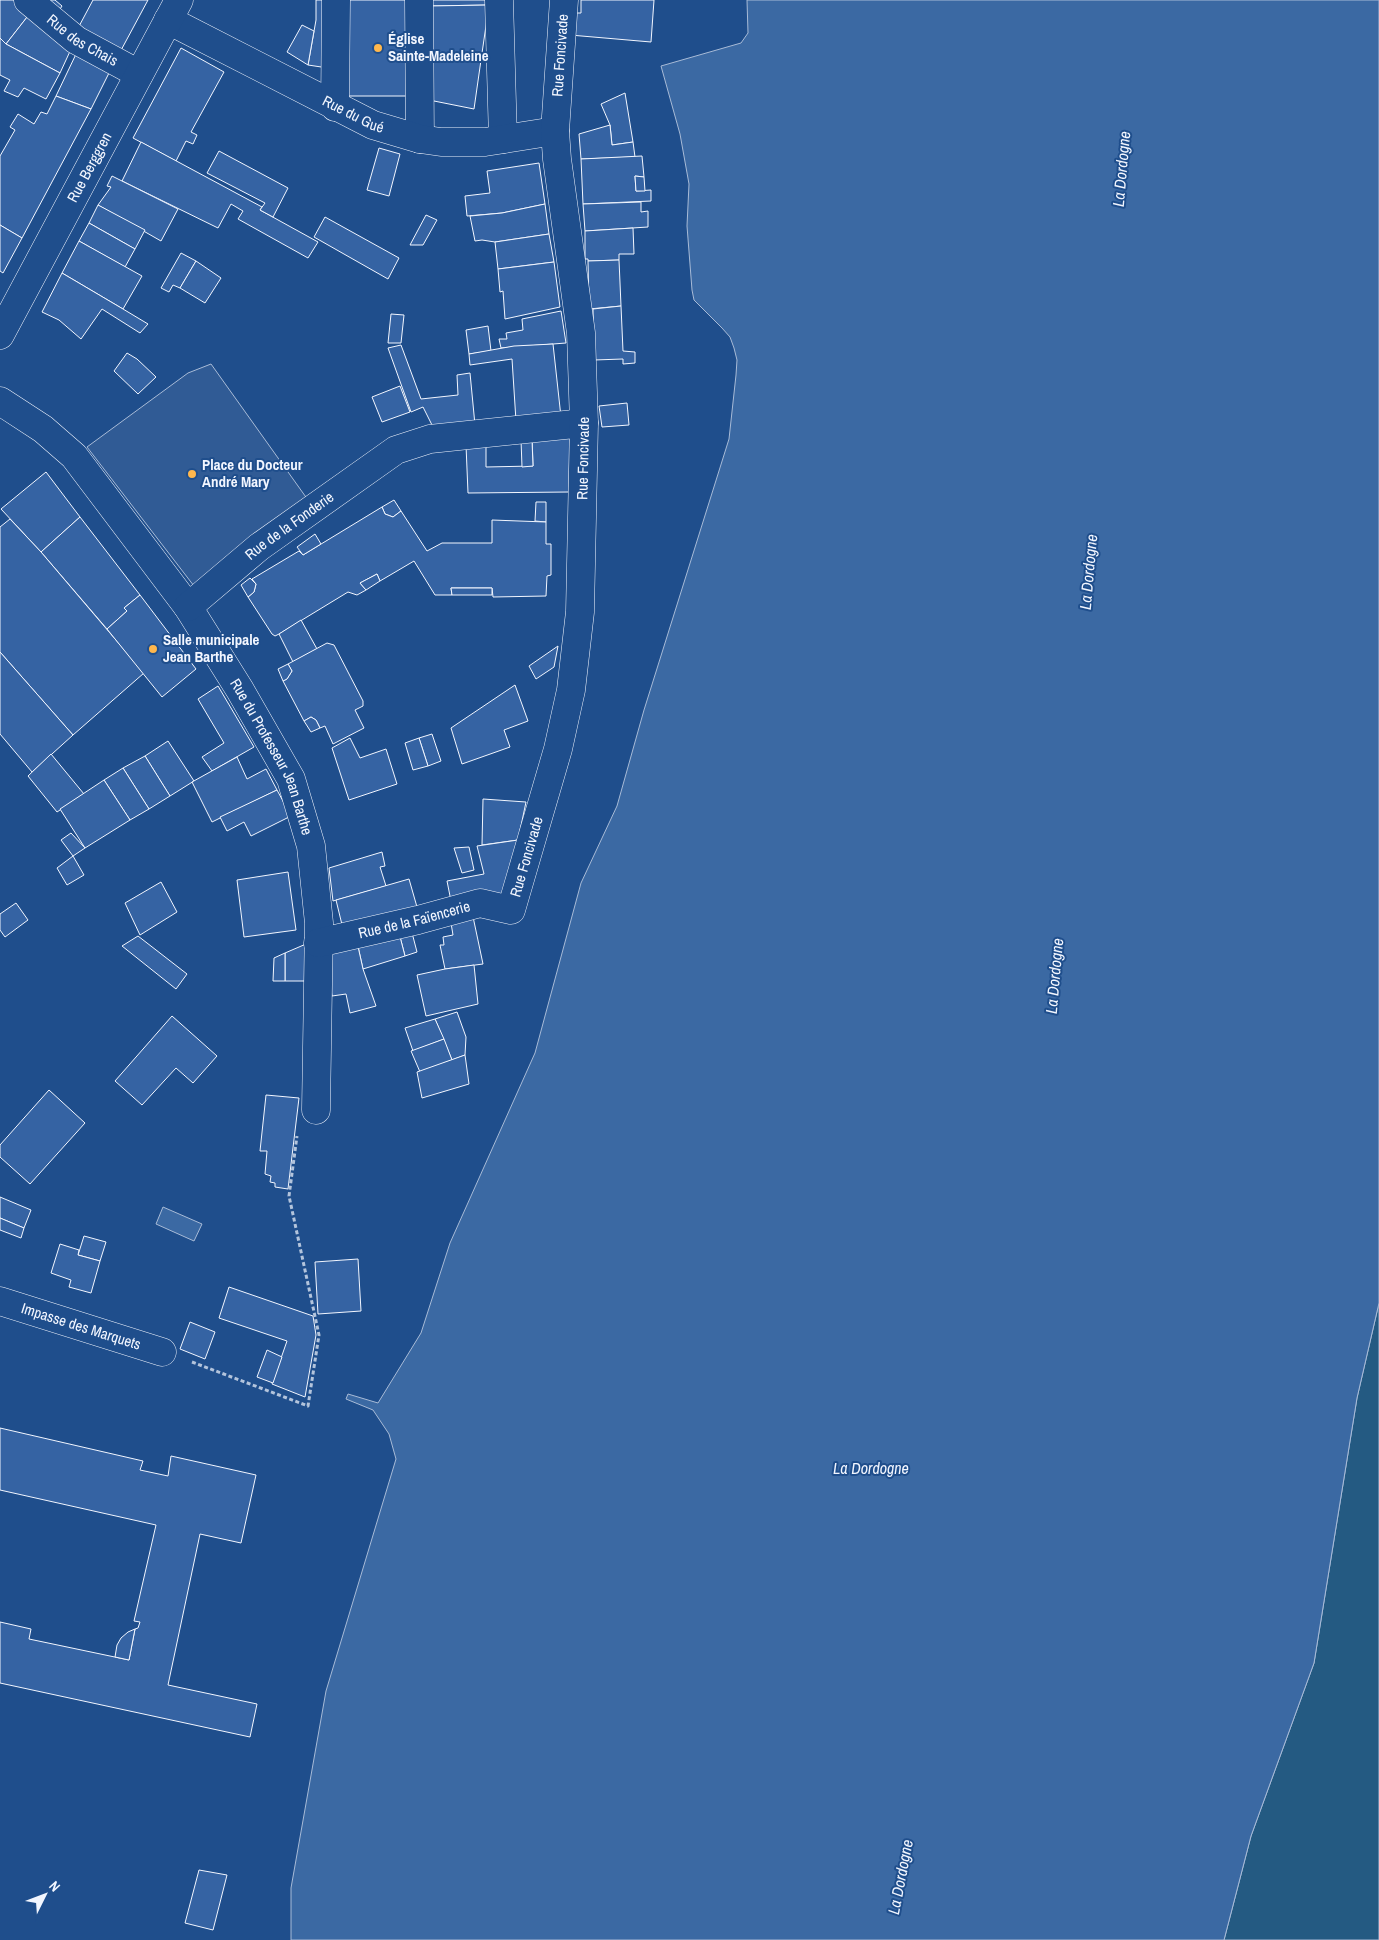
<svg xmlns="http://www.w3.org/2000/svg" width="1379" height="1940" font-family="'Archivo Narrow',sans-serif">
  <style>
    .green { fill: #245a82; stroke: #a8bbd7 }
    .parking { fill: #305b95; stroke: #a8bbd7 }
    .water { fill: #3b69a3; stroke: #a8bbd7 }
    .building { fill: #3563a3; stroke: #f2f6ff }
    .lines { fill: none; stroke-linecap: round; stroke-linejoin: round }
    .minor-casing { stroke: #f2f6ff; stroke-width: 29 }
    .major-casing { stroke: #f2f6ff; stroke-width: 29 }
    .path { stroke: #b3c4dc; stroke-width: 3; stroke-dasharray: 4 2.5; stroke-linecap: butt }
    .minor { stroke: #1f4e8c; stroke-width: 28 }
    .major { stroke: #1f4e8c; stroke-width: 28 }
    .poi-dot { fill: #ffb74d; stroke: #1f4e8c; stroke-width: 2 }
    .labels { text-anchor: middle; stroke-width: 4; stroke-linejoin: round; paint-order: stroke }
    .street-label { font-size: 15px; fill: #f2f6ff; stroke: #1f4e8c }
    .poi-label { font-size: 15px; font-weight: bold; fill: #f2f6ff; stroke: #1f4e8c; text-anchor: start }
    .water-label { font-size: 16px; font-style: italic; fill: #f2f6ff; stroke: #1f4e8c }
  </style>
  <rect width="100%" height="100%" fill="#1f4e8c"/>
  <polygon class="green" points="1379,1303 1379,1940 1224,1940 1251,1836 1314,1663 1357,1398"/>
  <polygon class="parking" points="211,364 308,500 194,586 87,447 188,373"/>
  <g class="water">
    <polygon points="747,0 1379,0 1379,1303 1357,1398 1314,1663 1251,1836 1224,1940 291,1940 291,1888 326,1691 396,1459 389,1434 373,1410 346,1399 348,1394 378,1403 421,1333 450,1243 535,1053 581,883 617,806 644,710 729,439 736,375 737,360 734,348 730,337 722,328 694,300 692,290 687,226 689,184 680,134 661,66 741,43 748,33"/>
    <polygon points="163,1207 202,1224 194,1241 156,1224"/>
  </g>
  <g class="building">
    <polygon points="0,0 16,0 31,12 6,44 0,38"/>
    <polygon points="41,0 55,0 62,6 57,14"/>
    <polygon points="93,0 148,0 119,54 77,30"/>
    <polygon points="316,0 328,0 328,68 308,65 316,20"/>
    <polygon points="344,0 412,0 413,96 344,96"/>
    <polygon points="428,0 489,0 489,5 428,6"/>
    <polygon points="581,0 654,0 651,42 570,35 571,13 581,13"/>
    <polygon points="489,5 481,60 429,50 428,6"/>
    <polygon points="31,12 72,47 60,73 6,44"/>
    <polygon points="302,25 314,31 308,65 287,52"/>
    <polygon points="0,38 6,44 60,73 46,99 24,88 18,97 4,91 10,80 0,75"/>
    <polygon points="181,48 224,72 191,132 197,135 193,144 186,141 176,161 133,138"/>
    <polygon points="429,50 481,60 474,109 429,100"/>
    <polygon points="77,52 112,67 91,109 56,96"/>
    <polygon points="625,93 633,142 612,145 610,125 601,104"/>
    <polygon points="56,96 91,109 22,238 0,225 0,156 15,130 10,127 18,114 34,124 41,112 47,114"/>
    <polygon points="610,125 612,145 633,142 635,157 581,159 579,134"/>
    <polygon points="141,142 262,207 260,210 318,242 308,258 238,219 243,211 231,204 218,228 122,181"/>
    <polygon points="379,148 400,154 389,196 367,190"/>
    <polygon points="219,151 288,188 273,217 260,210 265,203 207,173"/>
    <polygon points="642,156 644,177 635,176 636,191 651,190 651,201 583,204 581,159"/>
    <polygon points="539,163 545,204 502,213 467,216 465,196 490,193 487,171"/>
    <polygon points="112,176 178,209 161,241 98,205 111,187 107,186"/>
    <polygon points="635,176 644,177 645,191 636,191"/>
    <polygon points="641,202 641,212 648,211 648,227 585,231 583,204"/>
    <polygon points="545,204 549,234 495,242 482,240 475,241 470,216 502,213"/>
    <polygon points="98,205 145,230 135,249 89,223"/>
    <polygon points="426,215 437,220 423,245 410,245"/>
    <polygon points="325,217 399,258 388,279 314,237"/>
    <polygon points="89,223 135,249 125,267 79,241"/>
    <polygon points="0,225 22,238 3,273 0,271"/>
    <polygon points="633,228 634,254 619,254 619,260 588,261 588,259 585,259 585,231"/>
    <polygon points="549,234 554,262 498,269 495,242"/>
    <polygon points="79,241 142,276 123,309 62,273"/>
    <polygon points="181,253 196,261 180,288 173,285 169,292 161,288"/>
    <polygon points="619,260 621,306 589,309 588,261"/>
    <polygon points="196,261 221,278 205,303 180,288"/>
    <polygon points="554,262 560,307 505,319 503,291 500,292 498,269"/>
    <polygon points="62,273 123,309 148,324 140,333 102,309 81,339 59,320 42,312"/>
    <polygon points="621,306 623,351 635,352 635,363 623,364 623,359 594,360 593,309"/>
    <polygon points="561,311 566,343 501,348 499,339 507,339 506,333 523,330 522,319"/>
    <polygon points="391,314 404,315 401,343 388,343"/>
    <polygon points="488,326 491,351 469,354 466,330"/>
    <polygon points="553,344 561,417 516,421 512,359 470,365 469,354 514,346"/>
    <polygon points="401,345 421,399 458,395 457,375 470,373 475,425 434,429 423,407 411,412 388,348"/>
    <polygon points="127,353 137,359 156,377 138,394 114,371"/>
    <polygon points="400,386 410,412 382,422 372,397"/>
    <polygon points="627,403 629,425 602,427 599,406"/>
    <polygon points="532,434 570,436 569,492 468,493 466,445 486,444 486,467 533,466"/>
    <polygon points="521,440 532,440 533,466 522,467"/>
    <polygon points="46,472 80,517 41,552 1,509"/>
    <polygon points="394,500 401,511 393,517 385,514 382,507"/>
    <polygon points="536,502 546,502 546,522 535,521"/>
    <polygon points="382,507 385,514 393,517 401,511 427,551 442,543 492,543 492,520 546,522 546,544 551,544 551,575 547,576 546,596 493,597 492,588 451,588 452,595 435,595 414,561 380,581 377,574 360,583 366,590 357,595 348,592 279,634 275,636 272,634 248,597 254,592 256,584 252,579 299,551 303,555"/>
    <polygon points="80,517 140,595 124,608 127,611 107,629 41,552"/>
    <polygon points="10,519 41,552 144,673 73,735 0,652 0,527"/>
    <polygon points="315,534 321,544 303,555 297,547"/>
    <polygon points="377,574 380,581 366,590 360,583"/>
    <polygon points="250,578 256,584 254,592 248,597 241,585"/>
    <polygon points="451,588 492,588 492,595 452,595"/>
    <polygon points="140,595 196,669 162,697 107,629 127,611 124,608"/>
    <polygon points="301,620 317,649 293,662 279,634"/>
    <polygon points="327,643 334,645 363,701 363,706 355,710 364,728 333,744 325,726 320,728 316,720 311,717 304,721 283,681 287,679 292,671 288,664"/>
    <polygon points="558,646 554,667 536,679 529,666"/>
    <polygon points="0,652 73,735 32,772 0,734"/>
    <polygon points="288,664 292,671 287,679 283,681 278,669"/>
    <polygon points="515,685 528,721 504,730 510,747 462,764 451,728"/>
    <polygon points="218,686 254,747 212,771 202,757 224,743 198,699"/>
    <polygon points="311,717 316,720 320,728 311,732 304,721"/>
    <polygon points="432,734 441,761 428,766 419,738"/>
    <polygon points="350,738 360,758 386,749 397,784 349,800 332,748"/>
    <polygon points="419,738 428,766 413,770 405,743"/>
    <polygon points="168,741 194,781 170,796 145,756"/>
    <polygon points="51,754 84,794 57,812 28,776"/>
    <polygon points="145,756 170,796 149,809 123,768"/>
    <polygon points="237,757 247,779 266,769 277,790 212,822 192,782"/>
    <polygon points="123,768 149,809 130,820 104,780"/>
    <polygon points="104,780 130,820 85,848 60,809"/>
    <polygon points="277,790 291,816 251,836 244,822 227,831 220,817"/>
    <polygon points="483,799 526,802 518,840 482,845"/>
    <polygon points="71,833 85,848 73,856 61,840"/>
    <polygon points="518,840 506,896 452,906 447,881 484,874 477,846"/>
    <polygon points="469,847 474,870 462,873 454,848"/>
    <polygon points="382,852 385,866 380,867 386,886 333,901 329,868"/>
    <polygon points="73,856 84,875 67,885 57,868"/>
    <polygon points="288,872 296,930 244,937 237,880"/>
    <polygon points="409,879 419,914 344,933 336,900"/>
    <polygon points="161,882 177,912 140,935 125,903"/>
    <polygon points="16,903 28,920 5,937 0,930 0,914"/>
    <polygon points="472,912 483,964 445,969 440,945 444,945 443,937 453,935 450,917"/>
    <polygon points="410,925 417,952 405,956 398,929"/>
    <polygon points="398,929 405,956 363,969 357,942"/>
    <polygon points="138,936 187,974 176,989 122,946"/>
    <polygon points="357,942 363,969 376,1006 350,1013 346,994 332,996 326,956"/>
    <polygon points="306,944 305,981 285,981 285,953"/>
    <polygon points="285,953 285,981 273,981 274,958"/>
    <polygon points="474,965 478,1004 426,1016 417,975 445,969"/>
    <polygon points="457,1012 466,1037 465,1055 452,1060 435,1019"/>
    <polygon points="172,1016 217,1056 193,1083 176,1068 142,1105 115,1081"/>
    <polygon points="435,1019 444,1039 413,1051 405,1028"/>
    <polygon points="444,1039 452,1060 420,1072 411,1051"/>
    <polygon points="465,1055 469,1084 422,1098 417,1072"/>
    <polygon points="49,1090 85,1123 30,1184 0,1157 0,1145"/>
    <polygon points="266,1095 299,1098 288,1189 275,1187 275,1183 270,1182 271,1176 265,1174 267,1151 260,1151"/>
    <polygon points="0,1197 31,1210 24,1228 0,1218"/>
    <polygon points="0,1218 24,1228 21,1238 0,1230"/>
    <polygon points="84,1236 106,1242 100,1261 78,1255"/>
    <polygon points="60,1244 79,1250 78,1255 100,1261 91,1293 69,1287 71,1280 51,1273"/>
    <polygon points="358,1259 361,1311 318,1314 315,1262"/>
    <polygon points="229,1287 313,1316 316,1335 305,1397 272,1384 287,1341 219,1318"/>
    <polygon points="190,1322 215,1332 205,1359 180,1349"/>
    <polygon points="267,1350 282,1357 273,1383 257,1377"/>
    <polygon points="0,1428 143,1461 140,1470 168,1476 171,1456 256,1475 241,1543 200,1534 168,1685 257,1704 250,1737 0,1683 0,1622 31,1629 29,1639 129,1660 135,1629 138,1628 140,1622 134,1621 156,1525 0,1490"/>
    <polygon points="135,1629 129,1660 115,1657 117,1645 121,1638 128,1632"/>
    <polygon points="199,1870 227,1875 213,1930 185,1923"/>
  </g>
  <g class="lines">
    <g class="minor-casing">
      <g id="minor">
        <path id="s1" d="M28,0L76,40L139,74"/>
        <polyline points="419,0 420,139"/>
        <polyline points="499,0 503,139"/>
        <path id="s2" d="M168,20L373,125L420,139L441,142H485L555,131"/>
        <polyline points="335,107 336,0"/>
        <path id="s3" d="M0,401L43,429L74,456L188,607L240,690L291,779L311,846L319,923L316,1110"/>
        <path id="s4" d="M188,607L259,547L396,450L430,439L584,423"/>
        <path id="s5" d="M318,943L418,920L480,903L511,910L558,749L571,690L580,612L584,423L581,333L557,159L555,131L564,0"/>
        <path id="s6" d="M0,1301L162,1352"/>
      </g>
    </g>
    <g class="major-casing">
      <g id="major">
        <path id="s7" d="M0,335L179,0"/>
      </g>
    </g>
    <polyline class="path" points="192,1362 308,1406 319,1335 289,1196 297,1136"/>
    <use href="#minor" class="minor"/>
    <use href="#major" class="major"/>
  </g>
  <g class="poi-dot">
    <circle cx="378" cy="48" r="5"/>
    <circle cx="192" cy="474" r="5"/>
    <circle cx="153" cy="649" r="5"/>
  </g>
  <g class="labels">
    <g class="street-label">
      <text dy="5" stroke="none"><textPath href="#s1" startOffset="68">Rue des Chais</textPath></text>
      <text dy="5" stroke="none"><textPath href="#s5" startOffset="1064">Rue Foncivade</textPath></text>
      <text dy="5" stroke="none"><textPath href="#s2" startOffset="208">Rue du Gué</textPath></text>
      <text dy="5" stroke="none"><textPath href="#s7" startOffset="190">Rue Berggren</textPath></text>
      <text dy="5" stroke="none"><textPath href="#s5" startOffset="659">Rue Foncivade</textPath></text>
      <text dy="5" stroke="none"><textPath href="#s4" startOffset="130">Rue de la Fonderie</textPath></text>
      <text dy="5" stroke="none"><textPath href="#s3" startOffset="454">Rue du Professeur Jean Barthe</textPath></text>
      <text dy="5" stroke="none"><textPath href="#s5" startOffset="254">Rue Foncivade</textPath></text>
      <text dy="5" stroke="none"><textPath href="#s5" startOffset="99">Rue de la Faïencerie</textPath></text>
      <text dy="5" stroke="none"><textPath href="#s6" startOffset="85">Impasse des Marquets</textPath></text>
    </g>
    <g class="poi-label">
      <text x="388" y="44">Église<tspan x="388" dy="17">Sainte-Madeleine</tspan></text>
      <text x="202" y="470">Place du Docteur<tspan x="202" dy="17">André Mary</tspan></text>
      <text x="163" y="645">Salle municipale<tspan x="163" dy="17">Jean Barthe</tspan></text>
    </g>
    <g class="water-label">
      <text transform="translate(1121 169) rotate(-85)" y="6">La Dordogne</text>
      <text transform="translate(1088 572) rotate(-85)" y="6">La Dordogne</text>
      <text transform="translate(1054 976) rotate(-85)" y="6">La Dordogne</text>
      <text x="871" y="1474">La Dordogne</text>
      <text transform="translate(900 1877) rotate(-79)" y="6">La Dordogne</text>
    </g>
  </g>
  <g transform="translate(45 1895) rotate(48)" stroke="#1f4e8c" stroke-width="4" paint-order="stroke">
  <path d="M0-4L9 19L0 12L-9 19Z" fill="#f2f6ff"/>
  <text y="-8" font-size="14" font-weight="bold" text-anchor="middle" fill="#f2f6ff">N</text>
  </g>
</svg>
